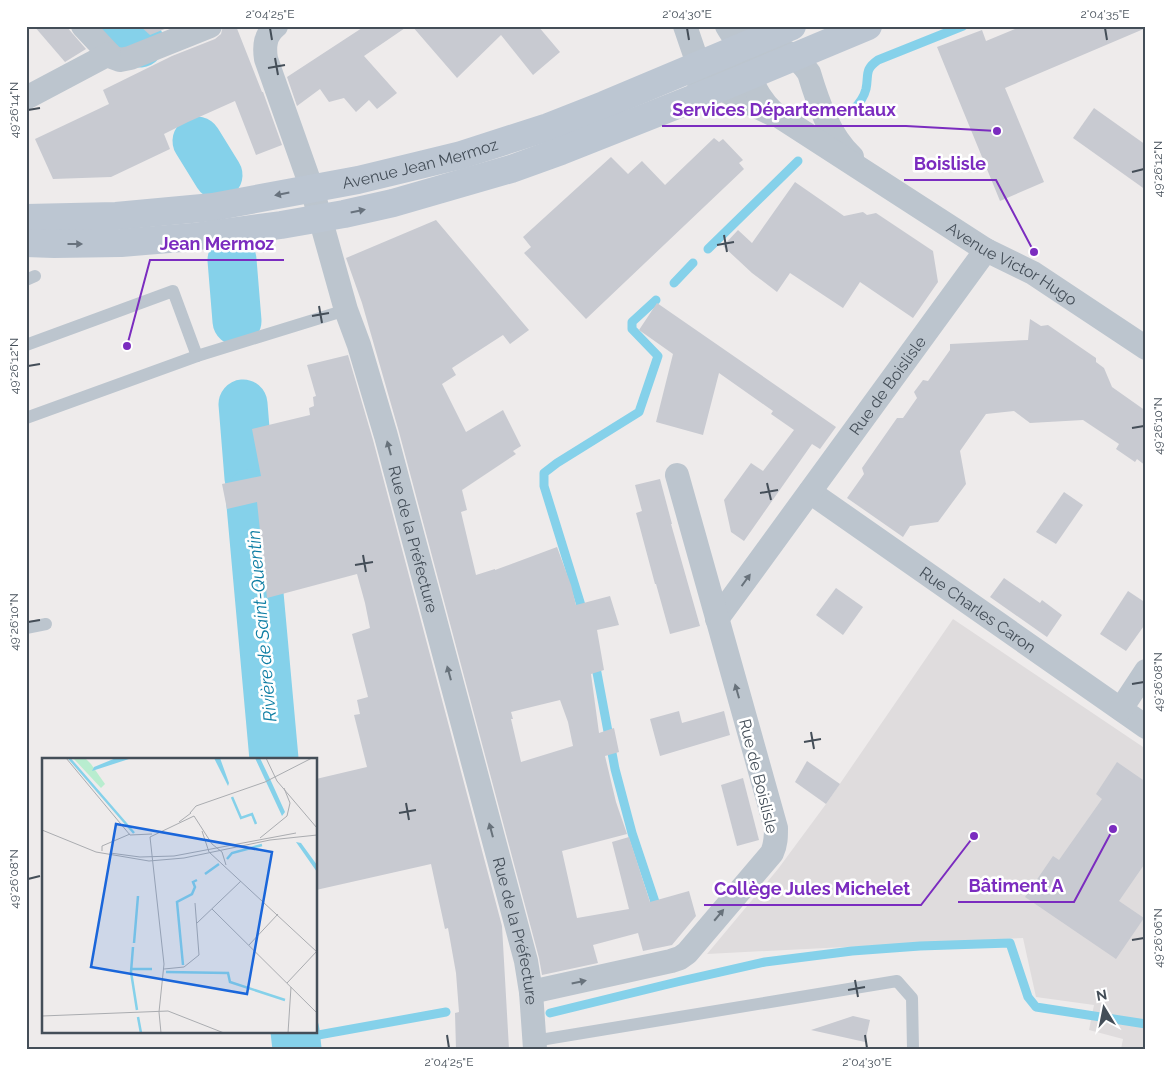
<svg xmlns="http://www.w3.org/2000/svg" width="1172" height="1075" font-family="Raleway,sans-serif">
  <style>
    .education { fill: #dfdcdd }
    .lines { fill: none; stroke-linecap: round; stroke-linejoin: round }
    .stream { stroke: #85d1ea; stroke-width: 9 }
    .river { stroke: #85d1ea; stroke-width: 49 }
    .building { fill: #c8cad1; fill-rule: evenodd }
    .service { stroke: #bcc5ce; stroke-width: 12 }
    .minor { stroke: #bcc5ce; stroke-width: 24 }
    .secondary { stroke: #bcc6d2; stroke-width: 28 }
    .oneway { fill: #68727d }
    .oneway2 { fill: #68727b }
    .ticks { fill: none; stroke: #444e58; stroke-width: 2 }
    .labels { text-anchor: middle; stroke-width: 5; stroke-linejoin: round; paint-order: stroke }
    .street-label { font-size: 16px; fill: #444e58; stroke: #fff }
    .water-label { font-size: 18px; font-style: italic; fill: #0d7da3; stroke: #fff }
    .inset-river { fill: none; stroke: #85d1ea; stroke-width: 2.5 }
    .inset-road { fill: none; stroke: #aaacb0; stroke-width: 1 }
    .view { fill: #1a66da; fill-opacity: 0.15; stroke: #1a66da; stroke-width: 2.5 }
    .inset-edge { fill: none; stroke: #444e58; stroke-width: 2.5 }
    .leader { fill: none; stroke: #7b2cbf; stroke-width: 2 }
    .callout-dot { fill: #7b2cbf; stroke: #fff; stroke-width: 2 }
    .callout-label { font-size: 18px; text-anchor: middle; font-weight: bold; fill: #7b2cbf; stroke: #fff; stroke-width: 5; stroke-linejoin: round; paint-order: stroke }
    .neatline { fill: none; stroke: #444e58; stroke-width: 2 }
    .ticks-label { font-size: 12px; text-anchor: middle; fill: #444e58 }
  </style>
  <rect width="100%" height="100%" fill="#eeebeb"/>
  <polygon class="education" points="953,619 1146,749 1146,1049 1121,1049 1123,1039 1089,1030 1094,1005 1036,997 1023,938 707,954 778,869 826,804"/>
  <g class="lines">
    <g class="stream">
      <path d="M853,110C859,104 864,97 866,89C869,74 864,70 878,60L963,26"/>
      <polyline points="708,249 798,161"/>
      <polyline points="674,283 693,263"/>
      <polyline points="584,615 544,486 544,473 557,463 639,412 658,356 632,329 632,322 656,300"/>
      <polyline points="595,662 615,769 632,833 658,911"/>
      <polyline points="550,1013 681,981 765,962 852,951 920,946 1010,943 1028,997 1036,1007 1146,1024"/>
      <polyline points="296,1039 446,1012"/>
    </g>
    <g class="river">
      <polyline points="120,26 140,43"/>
      <polyline points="197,141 218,175"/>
      <polyline points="232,260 237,321"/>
      <polyline points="243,404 249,478"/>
      <polyline points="250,494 274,759"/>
      <polyline points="295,1031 297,1049"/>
    </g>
  </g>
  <g class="building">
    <polygon points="34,26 66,26 86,49 65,62"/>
    <polygon points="140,26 172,26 150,35"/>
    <polygon points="223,26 236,26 262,92 263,92 282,145 256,155 235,101 188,122 164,134 170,149 111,177 53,179 35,139 109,104 103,90 172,56 215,39 221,34"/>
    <polygon points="365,26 408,26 364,56 397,93 377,109 369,100 356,112 344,98 329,102 320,89 297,106 287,77"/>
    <polygon points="412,26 538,26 560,52 533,75 501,35 457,78"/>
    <polygon points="1022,26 1146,26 1146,28 1005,88 1044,182 1000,201 937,47 982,30 986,41"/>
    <polygon points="1094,108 1146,145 1146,190 1073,138"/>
    <polygon points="714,138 719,142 723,139 743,160 739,163 744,169 586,319 524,253 531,247 523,237 611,157 628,174 642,161 665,185"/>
    <polygon points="795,182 844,216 863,212 867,215 876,213 933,251 938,282 913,318 860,282 843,308 790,273 777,292 752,273 723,246 738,230 752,243"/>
    <path d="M436,220L529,330L510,344L503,335L452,368L456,375L442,384L466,432L503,410L521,446L513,451L516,454L462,490L467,510L461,512L476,575L495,569V570L557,547L571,585L576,605L610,596L619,625L597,630L604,670L591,674L599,733L614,728L619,752L605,756L616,802L627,834L562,851L577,918L629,909L612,842L629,837L650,902L689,891L696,916L672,945L643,951L638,933L593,945L598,963L542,975L539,958L399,432L362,303L346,258ZM560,700L568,722L573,746L521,762L511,719H513L511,712Z"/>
    <polygon points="657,303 836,427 820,449 812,444 744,541 731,532 724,500 751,463 763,471 794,430 771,414 773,411 719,373 703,435 656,422 673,354 639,330"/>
    <polygon points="1030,319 1041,326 1048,325 1096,358 1096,362 1104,368 1112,387 1146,411 1146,466 1137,459 1135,462 1116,449 1119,444 1083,420 1030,423 1014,411 986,414 960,451 966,484 938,522 910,526 903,537 847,498 864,474 862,468 897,418 903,418 917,398 914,392 923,380 928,381 950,350 950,344 1028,340"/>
    <polygon points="348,355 373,440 502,926 509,1049 456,1049 455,1013 459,1012 456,973 448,928 445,929 431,864 316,890 316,779 367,767 354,715 360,714 357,700 368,697 352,634 370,628 365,603 357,574 267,598 257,502 227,509 222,484 261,476 252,429 310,415 309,408 314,406 313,397 316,396 307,365"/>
    <polygon points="660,479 672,524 671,524 700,626 670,634 656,584 655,584 636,513 642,511 635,485"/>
    <polygon points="1064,492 1083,505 1056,544 1036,532"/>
    <polygon points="1004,578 1040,603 1042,600 1062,615 1047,637 990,597"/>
    <polygon points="836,588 863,607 843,635 816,615"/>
    <polygon points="1128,591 1146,603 1146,623 1126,651 1100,634"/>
    <polygon points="679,711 682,723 724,711 730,735 660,756 650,719"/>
    <polygon points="807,761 840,784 826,804 795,782"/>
    <polygon points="1117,762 1146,782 1146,862 1119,901 1144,918 1116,959 1025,897 1053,856 1059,860 1102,799 1096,794"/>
    <polygon points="743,778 759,840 737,846 721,785"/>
    <polygon points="853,1016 870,1020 865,1042 811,1030"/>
  </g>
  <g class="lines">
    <g class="service">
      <polyline points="26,280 35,276"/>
      <polyline points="26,345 173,291 197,356"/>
      <polyline points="26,418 197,356 346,310"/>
      <polyline points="26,628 46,624"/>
      <polyline points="534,1041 897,981 912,998 913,1049"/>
    </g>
    <g class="minor">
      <polyline points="83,26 112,57 120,60 130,58 210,26"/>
      <path id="s1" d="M276,26C265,35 264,46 266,59L312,189L346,310L359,345L386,436L526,961L531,992L535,1049"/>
      <path d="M685,26C691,42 695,60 704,74C715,89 754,105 772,114"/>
      <path d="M747,36C773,48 792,48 809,73C818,103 829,135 852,157"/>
      <path id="s2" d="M760,59C756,64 752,68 752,74C752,88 764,104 774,113L986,250L1033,273L1146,348"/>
      <path d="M699,83C714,77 746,68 739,47C736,40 731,33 727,26"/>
      <polyline points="26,98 109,54"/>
      <path id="s3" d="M810,492L1146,727"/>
      <path id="s4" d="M717,619L986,250"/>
      <polyline points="1121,709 1146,671"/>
      <path d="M531,992L671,961L680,958L687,953L772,853C776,844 776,837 776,828L677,475"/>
    </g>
    <g class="secondary">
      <path id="s5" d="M26,218L116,216L213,207L358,180L420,165L461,155L548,127L604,105L792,26"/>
      <polyline points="26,243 54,244 121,243 193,237 281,225 344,214 393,203 511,169 561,151 720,88 868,26"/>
    </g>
  </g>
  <defs><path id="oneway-solid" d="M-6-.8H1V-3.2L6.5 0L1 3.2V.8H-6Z" transform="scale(1.25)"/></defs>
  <g class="oneway">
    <use href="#oneway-solid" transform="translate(282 194) rotate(169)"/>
    <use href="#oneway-solid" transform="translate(358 211) rotate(-12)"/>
    <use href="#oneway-solid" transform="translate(75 244)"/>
  </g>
  <g class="oneway2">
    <use href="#oneway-solid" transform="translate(389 448) rotate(-105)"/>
    <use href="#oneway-solid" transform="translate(746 580) rotate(-54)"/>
    <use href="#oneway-solid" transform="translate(449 673) rotate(-105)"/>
    <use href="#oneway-solid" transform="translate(737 691) rotate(-106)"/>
    <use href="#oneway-solid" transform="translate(491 830) rotate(-105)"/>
    <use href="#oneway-solid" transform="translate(719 915) rotate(-50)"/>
    <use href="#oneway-solid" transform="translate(579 982) rotate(-12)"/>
  </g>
  <path class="ticks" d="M270,28L272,40M687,28L689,40M1105,28L1107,40M275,58L278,75M268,68L285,65M28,110L40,108M1132,172L1144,169M724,235L727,252M717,245L734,242M319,306L322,323M312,316L329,313M28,366L40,364M1132,428L1144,426M767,483L771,500M760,493L778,490M363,555L366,572M355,565L373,562M28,622L40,620M1132,684L1144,682M811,732L814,749M804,742L821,739M406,803L409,820M399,813L416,810M28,879L40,876M1132,940L1144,938M855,980L858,997M848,990L865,987M447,1035L449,1048M865,1035L867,1048"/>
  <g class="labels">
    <g class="street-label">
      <text dy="6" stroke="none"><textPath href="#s5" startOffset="399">Avenue Jean Mermoz</textPath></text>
      <text dy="6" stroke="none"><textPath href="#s2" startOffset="345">Avenue Victor Hugo</textPath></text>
      <text dy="6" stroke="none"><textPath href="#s4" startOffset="289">Rue de Boislisle</textPath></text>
      <text dy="6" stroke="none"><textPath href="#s1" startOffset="539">Rue de la Préfecture</textPath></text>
      <text dy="6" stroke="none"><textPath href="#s3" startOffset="205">Rue Charles Caron</textPath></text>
      <text transform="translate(759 776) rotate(76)" y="6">Rue de Boislisle</text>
      <text dy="6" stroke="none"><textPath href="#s1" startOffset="944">Rue de la Préfecture</textPath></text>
    </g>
    <g class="water-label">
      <text transform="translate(262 626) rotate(-95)" y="6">Rivière de Saint-Quentin</text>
    </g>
  </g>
  <g transform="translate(42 758)">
    <rect width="275" height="275" fill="#eeebeb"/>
    <path d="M31,0H43L49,6L63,26L59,30Z" fill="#b8edcf"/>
    <path d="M74,0H90L50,13L52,9ZM172,0H178L187,25L186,28ZM213,0H218L229,23L243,54L240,58ZM254,84L259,85L275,107V114Z" fill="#85d1ea"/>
    <path class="inset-river" d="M27,0L92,75M190,39L199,60L210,56L214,66M185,101L190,95L220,87M163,116L177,106M92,185L96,138M91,189L89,214L95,252M141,207L135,144L150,136L153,129L151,124L155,122M89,211H110M124,214L186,215L188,224L243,242M96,259L99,275"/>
    <path class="inset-road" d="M24,0L88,77L110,76M224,0L235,23L275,70M148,55L154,48L223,24L270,0M152,58L170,86L180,94L184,107M137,64L149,55M0,72L54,94L107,103L142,100L228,82L275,77M160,73L167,94L275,194M218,80L245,58L248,45L242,30M60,93V88L88,76M68,95L98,99L132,98L254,75M170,151L275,255M155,165L199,123M207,187L236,156M122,211L142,209L157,197L153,145M245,225L275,193M0,258L126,253L182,275M119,275L117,254L122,206L108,79L152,58M246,275L249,229"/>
    <path class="view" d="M74,66L230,94L205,236L49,209Z"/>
    <rect width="275" height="275" class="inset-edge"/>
  </g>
  <path class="leader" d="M997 131L906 126H662M1034 252L996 180H904M127 346L150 260H284M1113 829L1074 902H958M974 836L921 905H704"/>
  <g class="callout-dot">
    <circle cx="997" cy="131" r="5"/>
    <circle cx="1034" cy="252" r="5"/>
    <circle cx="127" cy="346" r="5"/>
    <circle cx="1113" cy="829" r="5"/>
    <circle cx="974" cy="836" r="5"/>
  </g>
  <g class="callout-label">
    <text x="784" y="116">Services Départementaux</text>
    <text x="950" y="170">Boislisle</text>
    <text x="217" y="250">Jean Mermoz</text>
    <text x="1016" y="892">Bâtiment A</text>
    <text x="812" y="895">Collège Jules Michelet</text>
  </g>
  <rect width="1172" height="1075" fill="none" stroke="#ffffff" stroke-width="55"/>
  <g transform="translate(1104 1008) rotate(350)" stroke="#ffffff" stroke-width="4" paint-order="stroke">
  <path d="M0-4L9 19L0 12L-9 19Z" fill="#444e58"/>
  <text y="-8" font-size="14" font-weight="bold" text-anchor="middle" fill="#444e58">N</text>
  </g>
  <rect x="28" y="28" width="1116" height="1020" class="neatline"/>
  <g class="ticks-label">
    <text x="270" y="18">2°04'25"E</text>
    <text x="687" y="18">2°04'30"E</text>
    <text x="1105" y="18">2°04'35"E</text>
    <text transform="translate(14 110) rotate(-90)" y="4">49°26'14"N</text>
    <text transform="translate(1158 169) rotate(-90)" y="4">49°26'12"N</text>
    <text transform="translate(14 366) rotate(-90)" y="4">49°26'12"N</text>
    <text transform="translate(1158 426) rotate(-90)" y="4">49°26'10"N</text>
    <text transform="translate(14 622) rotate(-90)" y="4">49°26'10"N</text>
    <text transform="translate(1158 682) rotate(-90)" y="4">49°26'08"N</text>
    <text transform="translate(14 879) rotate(-90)" y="4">49°26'08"N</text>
    <text transform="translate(1158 938) rotate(-90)" y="4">49°26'06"N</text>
    <text x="449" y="1066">2°04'25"E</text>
    <text x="867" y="1066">2°04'30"E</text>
  </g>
</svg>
